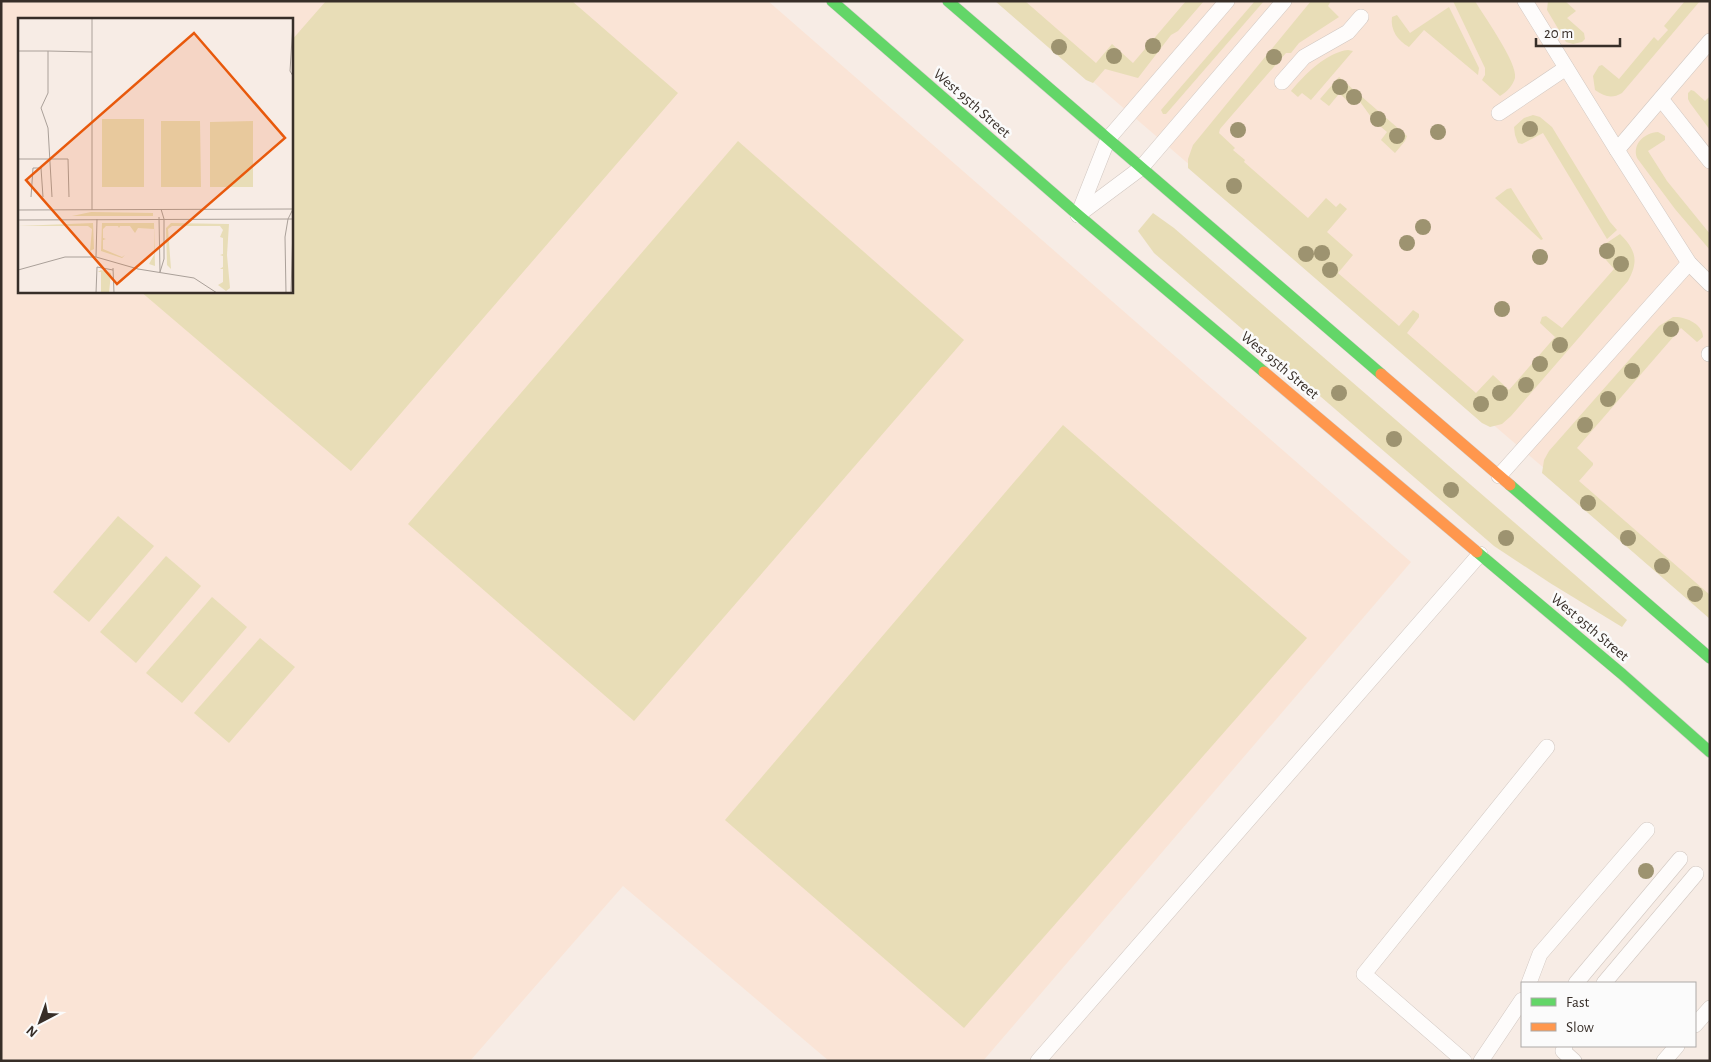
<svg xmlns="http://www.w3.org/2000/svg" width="1711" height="1062" font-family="'Alegreya Sans',sans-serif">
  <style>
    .built { fill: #fae4d6; fill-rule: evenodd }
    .green { fill: #e8ddb7 }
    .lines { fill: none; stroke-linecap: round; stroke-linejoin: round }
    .lane-casing { stroke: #d1c7c1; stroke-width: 16 }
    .fast-casing { stroke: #d0cac6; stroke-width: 12 }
    .slow-casing { stroke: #d0cac6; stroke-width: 12 }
    .lane { stroke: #fefcfb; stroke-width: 15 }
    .fast { stroke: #63d668; stroke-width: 11 }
    .slow { stroke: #ff974d; stroke-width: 11 }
    .tree { fill: #9d9370 }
    .labels { text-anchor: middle; stroke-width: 5; stroke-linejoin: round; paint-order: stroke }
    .street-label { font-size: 15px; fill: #372e28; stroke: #fbfbfb }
    .inset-road { fill: none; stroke: #aaa099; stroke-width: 1 }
    .view { fill: #e8590c; fill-opacity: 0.15; stroke: #e8590c; stroke-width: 2.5 }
    .inset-edge { fill: none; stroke: #372e28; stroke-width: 2.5 }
  </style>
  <rect width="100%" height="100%" fill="#f7ece5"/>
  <g class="built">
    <path d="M1,1H768L1411,562L983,1061H829L623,886L470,1061H1ZM19,19H291V291H19Z"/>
    <polygon points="999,1 1710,1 1710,610 1249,216"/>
  </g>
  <g class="green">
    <polygon points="326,1 572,1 678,93 351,471 140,291 291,291 291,41"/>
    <polygon points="995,1 1025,1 1096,63 1112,44 1133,63 1186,1 1204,1 1178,31 1171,35 1138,78 1105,69 1093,83 1086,80"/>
    <polygon points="1255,1 1264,1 1166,114 1163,114 1161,110"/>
    <path d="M1311,1H1331L1328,6L1339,17L1299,43L1291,53H1286L1226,122L1220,129L1219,133L1235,148L1233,150L1245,160L1244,162L1308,218L1326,198L1336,207L1340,203L1347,209L1327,232L1353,255L1338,273L1399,326L1413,310L1419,314V317L1407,333L1476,393L1493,375L1509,390L1555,337L1540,323L1542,317L1546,316L1562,328L1614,269L1600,253L1599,248L1620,234C1636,250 1639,261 1628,281L1511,416L1502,424L1490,427L1482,423L1188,168V159L1193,145Z"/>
    <path d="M1453,1H1475C1483,15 1518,63 1515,78C1513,85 1507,92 1500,96L1482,80L1485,75V68Z"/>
    <polygon points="1548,1 1565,1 1576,11 1567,18 1584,33 1585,39 1582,42 1573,44 1566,42 1547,10"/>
    <path d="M1685,1H1700L1622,93C1612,99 1605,97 1595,90L1593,76L1599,66L1602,65L1619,79L1654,37L1658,41L1668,30L1664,26Z"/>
    <path d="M1449,7L1479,68L1478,75L1424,30L1409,47C1398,41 1390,30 1392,17L1397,15L1410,33Z"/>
    <path d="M1348,50L1353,51L1311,100L1302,93L1298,97L1291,91C1304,75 1327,52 1348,50Z"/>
    <polygon points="1339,77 1407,136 1405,141 1395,153 1381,140 1387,132 1374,121 1358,99 1352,105 1341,95 1338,95 1329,106 1320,99"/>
    <polygon points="1691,90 1694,91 1705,101 1710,96 1710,130 1690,103 1688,99 1688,93"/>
    <polygon points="1533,115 1540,117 1552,127 1610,222 1617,230 1607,239 1543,133 1522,144 1518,143 1515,135 1514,127 1524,118"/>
    <path d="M1658,132L1665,136V140L1648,151L1667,181L1710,234V250L1675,209L1637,158C1632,144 1644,133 1658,132Z"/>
    <polygon points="738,141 964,340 634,721 408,524"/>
    <polygon points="1511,188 1543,239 1541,240 1495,198 1507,189"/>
    <polygon points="1153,213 1174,228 1627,620 1622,627 1550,583 1494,546 1154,253 1138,231"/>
    <path d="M1673,317C1685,316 1703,324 1703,337L1697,342L1681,328L1577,448L1593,463V465L1579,481L1710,595V619L1542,473L1544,460L1549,451L1659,326Z"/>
    <polygon points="1063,425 1307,638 964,1028 725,820"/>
    <polygon points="118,516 154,546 89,622 53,592"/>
    <polygon points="166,556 201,586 136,663 100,632"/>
    <polygon points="212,597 247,627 182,703 146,673"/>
    <polygon points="260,638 295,667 229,743 194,713"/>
  </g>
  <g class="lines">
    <g class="lane-casing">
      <g id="lane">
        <polyline points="1525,1 1617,150 1689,263 1710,284"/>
        <polyline points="1282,82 1304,57 1348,32 1361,17"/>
        <polyline points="1661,99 1710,161"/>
        <polyline points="1499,113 1566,68"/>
        <polyline points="1617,150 1710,41"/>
        <polyline points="1078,215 1141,168 1284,1"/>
        <polyline points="1078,215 1108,139 1227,1"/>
        <polyline points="1709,354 1710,354"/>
        <polyline points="1499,476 1689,263"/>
        <polyline points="1529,983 1540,954 1647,830"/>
        <polyline points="1576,983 1680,859"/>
        <polyline points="1604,983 1696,874"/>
        <polyline points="1695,1025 1710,1008"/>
        <polyline points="1565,1046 1563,1051 1574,1061"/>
        <polyline points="1038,1061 1480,554"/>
        <polyline points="1464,1061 1364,974 1547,747"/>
        <polyline points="1481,1061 1522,1000"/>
        <polyline points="1664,1061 1677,1046"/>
      </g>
    </g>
    <g class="fast-casing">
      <g id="fast">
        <polyline points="832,1 1078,215 1264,372"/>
        <polyline points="948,1 1381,374"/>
        <polyline points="1510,485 1710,658"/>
        <polyline points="1477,552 1622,674 1710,752"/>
      </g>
    </g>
    <g class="slow-casing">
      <g id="slow">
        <polyline points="1264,372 1477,552"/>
        <polyline points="1381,374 1510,485"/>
      </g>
    </g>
    <use href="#lane" class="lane"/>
    <use href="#fast" class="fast"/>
    <use href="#slow" class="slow"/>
  </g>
  <g class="tree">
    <circle cx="1153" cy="46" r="8"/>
    <circle cx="1059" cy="47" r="8"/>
    <circle cx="1114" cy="56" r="8"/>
    <circle cx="1274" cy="57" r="8"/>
    <circle cx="1340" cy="87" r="8"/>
    <circle cx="1354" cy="97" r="8"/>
    <circle cx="1378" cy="119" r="8"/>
    <circle cx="1530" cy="129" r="8"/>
    <circle cx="1238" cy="130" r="8"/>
    <circle cx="1438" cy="132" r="8"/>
    <circle cx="1397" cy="136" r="8"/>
    <circle cx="1234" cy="186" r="8"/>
    <circle cx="1423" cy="227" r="8"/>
    <circle cx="1407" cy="243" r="8"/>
    <circle cx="1607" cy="251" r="8"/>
    <circle cx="1322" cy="253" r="8"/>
    <circle cx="1306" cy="254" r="8"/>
    <circle cx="1540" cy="257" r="8"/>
    <circle cx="1621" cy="264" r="8"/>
    <circle cx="1330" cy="270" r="8"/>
    <circle cx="1502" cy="309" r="8"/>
    <circle cx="1671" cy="329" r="8"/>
    <circle cx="1560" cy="345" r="8"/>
    <circle cx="1540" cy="364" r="8"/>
    <circle cx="1632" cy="371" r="8"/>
    <circle cx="1526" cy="385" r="8"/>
    <circle cx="1339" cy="393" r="8"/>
    <circle cx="1500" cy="393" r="8"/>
    <circle cx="1608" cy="399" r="8"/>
    <circle cx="1481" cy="404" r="8"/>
    <circle cx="1585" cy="425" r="8"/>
    <circle cx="1394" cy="439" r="8"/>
    <circle cx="1451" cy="490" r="8"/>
    <circle cx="1588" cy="503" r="8"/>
    <circle cx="1506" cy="538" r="8"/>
    <circle cx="1628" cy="538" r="8"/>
    <circle cx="1662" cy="566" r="8"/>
    <circle cx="1695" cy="594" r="8"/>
    <circle cx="1646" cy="871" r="8"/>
  </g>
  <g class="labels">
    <g class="street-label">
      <text transform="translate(972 103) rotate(41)" y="5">West 95th Street</text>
      <text transform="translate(1280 365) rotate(40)" y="5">West 95th Street</text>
      <text transform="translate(1590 627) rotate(40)" y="5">West 95th Street</text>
    </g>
  </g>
  <g transform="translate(18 18)">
    <rect width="275" height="275" fill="#f7ece5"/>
    <path d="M84,101H126V169H84ZM143,103H182L183,169H143ZM235,103V169H192V104ZM73,194L135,195V198H54ZM75,205L76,231L72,233L74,211L70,208H0ZM84,205H136L137,248L131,246L136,237V211L120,210L117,215L112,208H102L101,210L100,208H88L85,211V220L88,221L85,222V231L104,239L107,237L104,240L83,233ZM153,205L211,206L209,237L212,270L208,273L200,267L205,264V251H202L205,249V238L202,237L205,236V220L202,219L205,212L202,208H154L150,211L153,251L149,247L148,210ZM83,252L93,255L91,275H83V254H80Z" fill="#e8ddb7"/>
    <path class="inset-road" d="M275,5L272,53L275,58M0,33H30V75L23,90L30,110L34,179M30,33L74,34M0,141H50L51,179M13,179L15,150H23L25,179M0,192L275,191M74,192V0M141,199L142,254M0,202L275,201M78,239L79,201M95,250L96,275M0,252L47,239H78L120,251L176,260L199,275M142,254L146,241V201L143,191M78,275L79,249L95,252M268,275L267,219L270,201L275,191M273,275L275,209"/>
    <path class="view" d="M176,15L267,120L99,266L8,162Z"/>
    <rect width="275" height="275" class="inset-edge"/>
  </g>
  <rect width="1711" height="1062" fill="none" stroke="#372e28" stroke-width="5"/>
  <rect x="1521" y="982" width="175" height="65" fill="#fbfbfb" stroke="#ada9a7"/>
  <rect x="1531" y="998" width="25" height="8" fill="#63d668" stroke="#ada9a7"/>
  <text x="1566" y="1007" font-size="15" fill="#372e28">Fast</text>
  <rect x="1531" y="1023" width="25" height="8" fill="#ff974d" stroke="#ada9a7"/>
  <text x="1566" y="1032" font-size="15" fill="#372e28">Slow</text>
  <g transform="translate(40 1022) rotate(221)" stroke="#fbfbfb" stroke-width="4" paint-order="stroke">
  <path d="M0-4L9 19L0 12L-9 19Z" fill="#372e28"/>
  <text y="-8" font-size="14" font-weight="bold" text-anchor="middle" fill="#372e28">N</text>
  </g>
  <path d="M1536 38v8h84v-8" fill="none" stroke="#372e28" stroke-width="2.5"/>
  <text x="1544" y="38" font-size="15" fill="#372e28" stroke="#fbfbfb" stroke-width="4" paint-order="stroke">20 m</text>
</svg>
